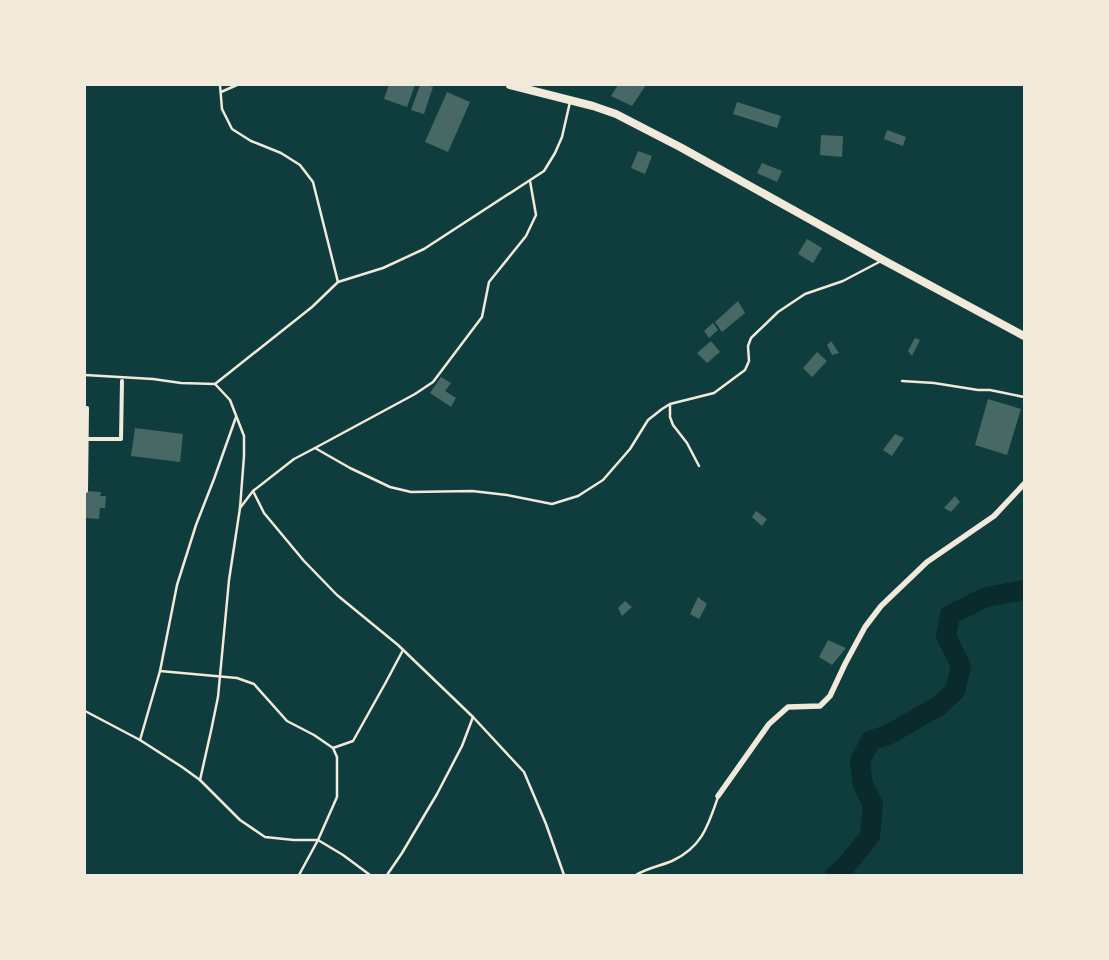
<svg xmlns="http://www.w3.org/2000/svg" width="1109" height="960" font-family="'Fira Sans Condensed',sans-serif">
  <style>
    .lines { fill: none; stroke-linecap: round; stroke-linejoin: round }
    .river { stroke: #0a2a2b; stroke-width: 20 }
    .building { fill: #486865 }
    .service { stroke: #f1e9da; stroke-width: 2.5 }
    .pedestrian { stroke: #f1e9da; stroke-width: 4 }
    .tertiary { stroke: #f1e9da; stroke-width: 5.5 }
    .primary { stroke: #f1e9da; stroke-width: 8 }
  </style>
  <rect width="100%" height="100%" fill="#0f3d3e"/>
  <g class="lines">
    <polyline class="river" points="835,875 844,868 870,836 873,804 863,785 860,761 871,740 888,735 940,705 955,691 961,666 946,636 950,615 986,597 1024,590"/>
  </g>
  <g class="building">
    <polygon points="389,85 415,85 407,107 384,99"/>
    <polygon points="420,85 427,85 433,87 424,114 411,110"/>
    <polygon points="618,85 646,85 632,106 611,96"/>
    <polygon points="447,92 470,102 448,152 425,142"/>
    <polygon points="737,102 781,116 777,128 733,114"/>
    <polygon points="887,130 906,137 903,146 884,139"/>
    <polygon points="821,135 843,136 842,157 820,155"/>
    <polygon points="638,151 652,156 645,174 631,168"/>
    <polygon points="762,163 782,171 777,182 757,173"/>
    <polygon points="807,239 822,248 813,263 798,254"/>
    <polygon points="738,301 745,313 722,332 715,322"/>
    <polygon points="713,323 718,330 709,338 704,331"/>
    <polygon points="915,338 920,340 912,356 908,351"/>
    <polygon points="711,341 720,352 707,363 697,353"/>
    <polygon points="831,341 839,353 832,355 827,345"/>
    <polygon points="817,352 827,361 812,377 803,368"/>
    <polygon points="441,377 451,383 445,391 456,398 451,407 430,393"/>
    <polygon points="988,399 1021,409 1007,455 975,445"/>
    <polygon points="135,428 183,434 180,462 131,456"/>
    <polygon points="895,434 904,438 892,456 883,450"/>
    <polygon points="85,491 101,492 100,496 106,496 105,508 100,508 99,519 85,518"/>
    <polygon points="955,496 960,502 951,512 944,508"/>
    <polygon points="756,511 767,519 762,526 752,517"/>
    <polygon points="698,597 707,604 699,619 690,614"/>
    <polygon points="625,601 632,607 622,616 618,608"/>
    <polygon points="828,640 846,648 832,665 819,657"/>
  </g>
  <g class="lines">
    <g class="service">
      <polyline points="220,85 222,109 232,129 251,141 281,153 300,165 313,182 338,282"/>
      <polyline points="221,92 237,85"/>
      <polyline points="85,375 153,379 181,383 215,384 312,307 338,282 383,268 424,249 544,171 555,153 562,137 570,102"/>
      <polyline points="902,381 934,383 978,390 990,390 1024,397"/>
      <polyline points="670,404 670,417 673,425 687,443 699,466"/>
      <polyline points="315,448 415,394 433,382 482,317 489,282 526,236 536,215 530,181"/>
      <polyline points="253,491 264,513 304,561 337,595 398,645 473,717 524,772 546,824 564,875"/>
      <polyline points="240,508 253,491 294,459 315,448 350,468 390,487 411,492 472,491 507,495 552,504 578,496 603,480 630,449 648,420 662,409 670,404 714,393 745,370 749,361 748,346 751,338 778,312 805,294 843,281 881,261"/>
      <polyline points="160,671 237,678 254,684 287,721 314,735 333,748 337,757 337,797 318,840 299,875"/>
      <polyline points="85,711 140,740 182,767 200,780 240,820 265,837 294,840 318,840 343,855 370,875"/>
      <polyline points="140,740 160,671 177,585 196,525 214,479 236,417"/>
      <polyline points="333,748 353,741 386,682 403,650"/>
      <polyline points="200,780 211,731 218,697 229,580 240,508 244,456 244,436 230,400 215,384"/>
      <polyline points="387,875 402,853 437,794 462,746 473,717"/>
      <path d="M636,875C647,868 660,866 672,861C702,847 708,826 718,797"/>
    </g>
    <g class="pedestrian">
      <polyline points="85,439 121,439 122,381"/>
      <polyline points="86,491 87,408"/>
    </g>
    <polyline class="tertiary" points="718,796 769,724 788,707 820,706 830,696 845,664 865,627 881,606 927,562 994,516 1024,484"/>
    <polyline class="primary" points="510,85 593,106 616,114 680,147 883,260 1024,336"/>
  </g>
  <rect width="1109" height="960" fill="none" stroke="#f1e9da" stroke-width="172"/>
</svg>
